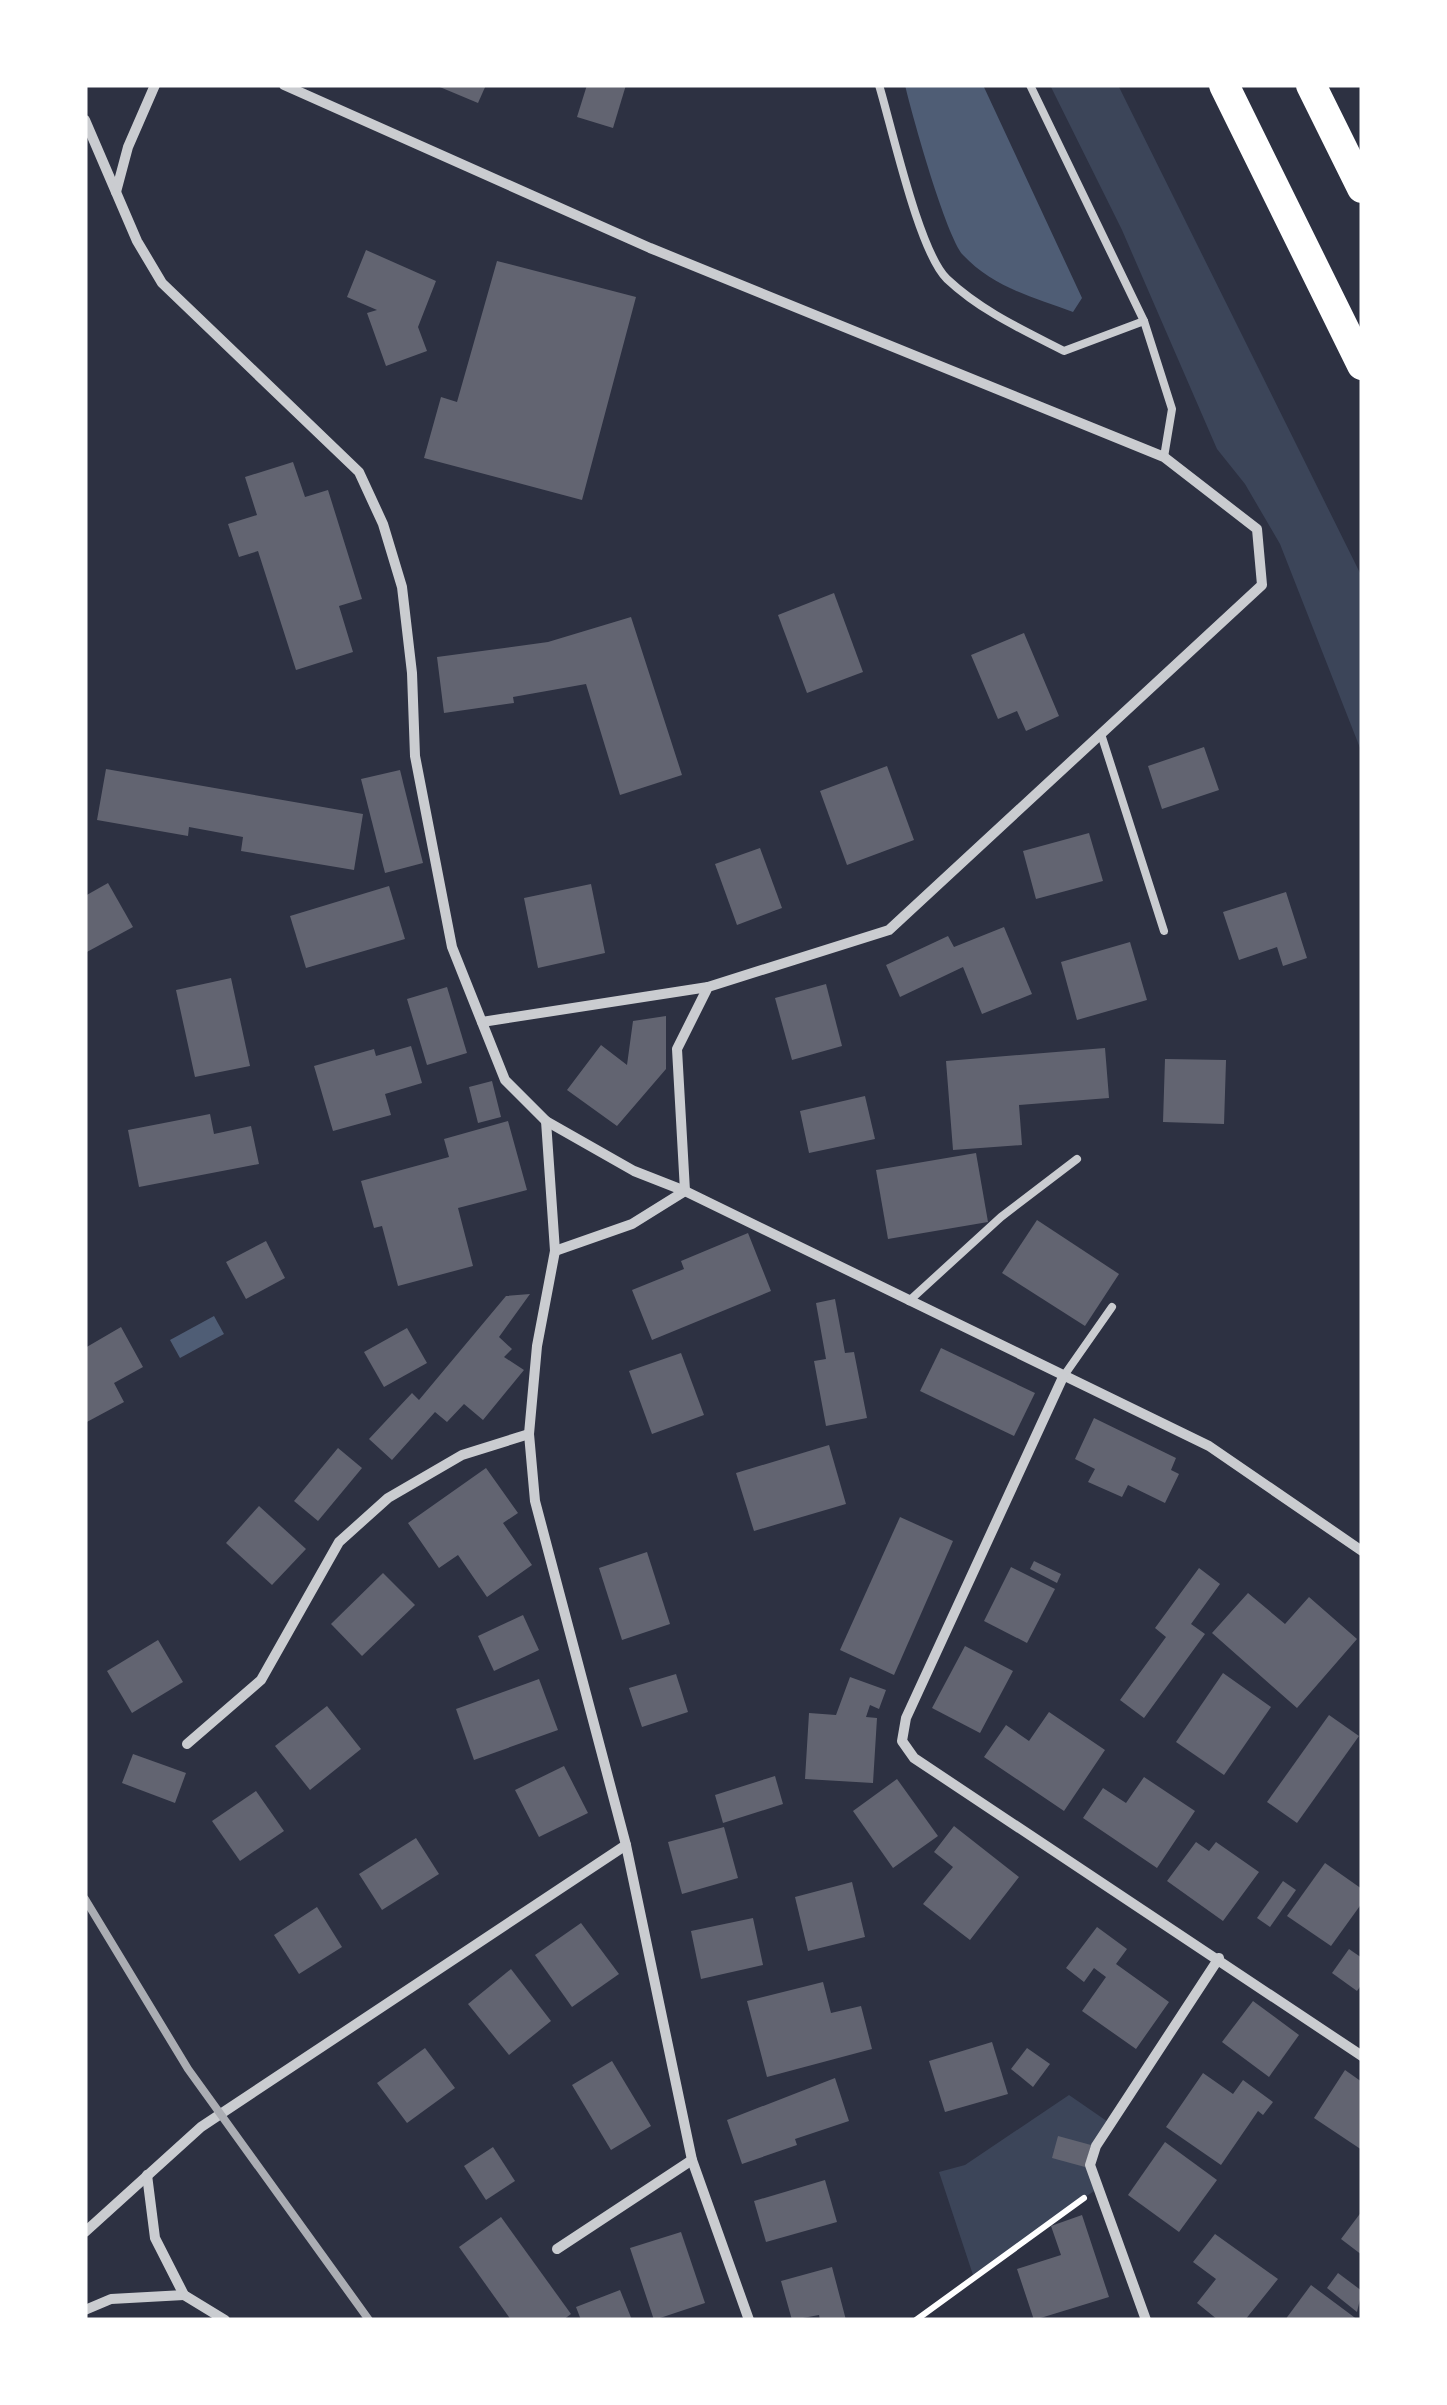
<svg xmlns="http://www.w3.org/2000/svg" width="1447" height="2405" font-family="'DM Sans',sans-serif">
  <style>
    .green { fill: #3c4559 }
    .water { fill: #4f5d75 }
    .building { fill: #626471 }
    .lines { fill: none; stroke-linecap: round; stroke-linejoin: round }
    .path { stroke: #fff; stroke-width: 6 }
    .service { stroke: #caccd0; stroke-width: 8 }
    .minor { stroke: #caccd0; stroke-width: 10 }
    .motorway { stroke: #fff; stroke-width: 30 }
    .rail { stroke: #abadb3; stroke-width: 8 }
  </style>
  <rect width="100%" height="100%" fill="#2d3142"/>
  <g class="green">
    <polygon points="1050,85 1118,85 1362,577 1362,753 1280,544 1245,484 1217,449 1122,230"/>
    <polygon points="1069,2095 1111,2124 1090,2165 1097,2189 973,2275 939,2172 965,2165"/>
  </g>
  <g class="water">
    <path d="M905,85H983L1082,298L1073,312C1034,298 993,287 963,255C946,236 912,115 905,85Z"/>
    <polygon points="214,1316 224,1334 180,1358 170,1340"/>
  </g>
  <g class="building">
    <polygon points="435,85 486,85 478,103"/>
    <polygon points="587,85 626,85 613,128 577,117"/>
    <polygon points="366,250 436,281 418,327 427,351 386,366 367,313 377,310 347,297"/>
    <polygon points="497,261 636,297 582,500 424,458 441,397 457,402"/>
    <polygon points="293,462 305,497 328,490 362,599 339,606 353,652 296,670 258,551 239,557 228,524 257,515 245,477"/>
    <polygon points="834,593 863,672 807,693 778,615"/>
    <polygon points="631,617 682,775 620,795 586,684 513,697 514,703 444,713 437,657 548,642"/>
    <polygon points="1024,633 1059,716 1026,731 1017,711 998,719 971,655"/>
    <polygon points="1204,747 1219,790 1162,809 1148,766"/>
    <polygon points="887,766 914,840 847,865 820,791"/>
    <polygon points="106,769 363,814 354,870 241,851 243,837 189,827 188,836 97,820"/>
    <polygon points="400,770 423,863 385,873 361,779"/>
    <polygon points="1089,833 1103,881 1036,899 1023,851"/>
    <polygon points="760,848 782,908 737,925 715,864"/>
    <polygon points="108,883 133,927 85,953 85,896"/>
    <polygon points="591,884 605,953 538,968 524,898"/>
    <polygon points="389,886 405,939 306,968 290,916"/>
    <polygon points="1286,892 1307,958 1283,966 1277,947 1239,960 1223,912"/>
    <polygon points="1004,927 1032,994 982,1014 963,967 900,997 886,965 948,936 954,947"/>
    <polygon points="1130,942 1147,1000 1077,1020 1061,962"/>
    <polygon points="231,978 250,1066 195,1077 176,990"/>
    <polygon points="826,984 842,1046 792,1060 775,998"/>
    <polygon points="447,987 467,1053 427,1065 407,999"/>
    <polygon points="666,1016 666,1069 617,1126 567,1090 601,1045 627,1065 633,1021"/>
    <polygon points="411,1046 422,1083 385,1094 391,1115 333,1131 314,1066 374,1049 376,1056"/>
    <polygon points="1105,1048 1109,1098 1019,1105 1022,1145 953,1150 946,1061"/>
    <polygon points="1165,1059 1226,1060 1224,1124 1163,1122"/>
    <polygon points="492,1081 501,1117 478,1123 469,1087"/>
    <polygon points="865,1096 875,1139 809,1153 800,1111"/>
    <polygon points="210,1114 214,1134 251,1126 259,1164 139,1187 128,1130"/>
    <polygon points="508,1121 527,1190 458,1208 473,1266 398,1286 382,1226 374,1228 361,1181 449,1157 444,1139"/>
    <polygon points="976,1153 988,1222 888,1239 876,1170"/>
    <polygon points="1037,1220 1119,1274 1085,1326 1002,1273"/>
    <polygon points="748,1233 771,1291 652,1340 632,1290 684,1269 681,1261"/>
    <polygon points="266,1241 285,1278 246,1299 226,1262"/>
    <polygon points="530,1294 499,1337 512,1349 504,1357 524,1370 483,1420 464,1404 447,1422 435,1412 392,1460 369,1439 412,1393 419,1400 506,1296"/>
    <polygon points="835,1299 845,1353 854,1352 867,1418 826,1426 814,1361 826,1359 816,1303"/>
    <polygon points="121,1327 143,1367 114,1383 124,1402 85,1423 85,1348"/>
    <polygon points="407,1328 427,1363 384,1387 364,1352"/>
    <polygon points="941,1348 1035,1393 1014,1436 920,1391"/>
    <polygon points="681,1353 704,1415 652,1434 629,1371"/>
    <polygon points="1094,1418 1176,1458 1171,1470 1179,1474 1165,1503 1128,1485 1122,1497 1088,1482 1095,1469 1075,1459"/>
    <polygon points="829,1445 846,1504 754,1531 736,1473"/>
    <polygon points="338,1448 362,1468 318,1521 294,1501"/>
    <polygon points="486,1468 518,1513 503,1523 532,1565 487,1597 458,1555 439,1568 408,1523"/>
    <polygon points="259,1506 306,1549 272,1585 226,1543"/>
    <polygon points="900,1517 953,1541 894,1675 840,1650"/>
    <polygon points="647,1552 670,1624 622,1640 599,1568"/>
    <polygon points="1034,1561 1061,1574 1057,1583 1030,1569"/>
    <polygon points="1011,1567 1055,1589 1027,1643 984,1621"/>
    <polygon points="1199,1568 1220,1584 1191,1624 1205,1634 1144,1718 1120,1700 1166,1637 1155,1628"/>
    <polygon points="383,1573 415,1605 362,1656 331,1624"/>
    <polygon points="1248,1593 1285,1624 1309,1597 1357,1639 1297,1708 1212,1633"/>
    <polygon points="523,1615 539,1650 494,1671 478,1636"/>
    <polygon points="158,1640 183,1682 132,1713 107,1671"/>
    <polygon points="965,1646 1013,1671 980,1733 932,1708"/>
    <polygon points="1223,1673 1271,1707 1224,1775 1176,1742"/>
    <polygon points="676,1674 688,1712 642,1727 629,1688"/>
    <polygon points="850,1677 886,1690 879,1709 870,1705 866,1717 877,1718 873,1783 805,1779 809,1713 836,1715"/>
    <polygon points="539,1679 558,1730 474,1760 456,1709"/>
    <polygon points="327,1706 361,1749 310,1790 275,1746"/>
    <polygon points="1049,1712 1105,1750 1064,1811 984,1757 1006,1725 1029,1741"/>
    <polygon points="1329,1715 1359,1736 1297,1823 1267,1802"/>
    <polygon points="133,1754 186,1773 175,1803 122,1783"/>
    <polygon points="564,1766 588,1813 539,1837 515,1790"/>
    <polygon points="775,1776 783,1804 723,1823 715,1795"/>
    <polygon points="1144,1777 1195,1811 1157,1868 1083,1818 1103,1788 1126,1803"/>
    <polygon points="897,1779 938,1836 893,1868 853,1811"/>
    <polygon points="256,1791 284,1831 240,1861 212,1821"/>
    <polygon points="954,1826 1019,1877 970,1940 923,1904 953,1867 934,1852"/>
    <polygon points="724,1827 738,1878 682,1894 668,1842"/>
    <polygon points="416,1838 439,1874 382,1910 359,1874"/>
    <polygon points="1196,1842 1209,1851 1216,1842 1259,1872 1223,1921 1167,1881"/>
    <polygon points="1325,1863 1362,1889 1362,1903 1331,1946 1287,1916"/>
    <polygon points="1283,1881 1296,1890 1270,1927 1257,1918"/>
    <polygon points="852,1882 865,1937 808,1951 795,1897"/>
    <polygon points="317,1907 342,1947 299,1974 274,1935"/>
    <polygon points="753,1918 763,1965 701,1979 691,1931"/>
    <polygon points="581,1923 619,1974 572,2007 535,1955"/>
    <polygon points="1097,1927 1127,1949 1116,1964 1169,2002 1136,2049 1082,2011 1106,1977 1094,1968 1084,1982 1066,1968"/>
    <polygon points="1349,1949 1362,1958 1362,1984 1357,1991 1332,1973"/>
    <polygon points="511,1969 551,2021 509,2055 468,2004"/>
    <polygon points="823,1982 831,2013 861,2006 872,2049 767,2077 747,2001"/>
    <polygon points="1253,2001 1299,2035 1269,2077 1222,2042"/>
    <polygon points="992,2042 1008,2094 945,2112 929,2061"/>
    <polygon points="425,2048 455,2088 407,2123 377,2083"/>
    <polygon points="1027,2048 1050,2064 1033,2087 1011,2069"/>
    <polygon points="612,2061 651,2126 611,2150 572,2085"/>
    <polygon points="1345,2070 1362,2082 1362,2150 1314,2118"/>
    <polygon points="1203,2073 1233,2094 1243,2080 1273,2102 1263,2115 1258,2111 1221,2165 1166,2127"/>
    <polygon points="835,2078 849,2121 795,2139 797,2145 742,2164 727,2120"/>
    <polygon points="1058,2136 1091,2145 1085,2167 1052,2158"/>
    <polygon points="1165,2142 1217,2180 1179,2232 1128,2195"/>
    <polygon points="493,2147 515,2181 486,2200 464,2166"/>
    <polygon points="825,2180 837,2222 766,2242 754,2201"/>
    <polygon points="1362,2211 1362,2255 1341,2239"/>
    <polygon points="1082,2215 1109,2297 1034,2320 1017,2269 1061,2255 1051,2226"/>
    <polygon points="501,2217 571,2314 563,2320 511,2320 459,2247"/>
    <polygon points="681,2232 705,2303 654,2320 630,2248"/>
    <polygon points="1215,2234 1278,2279 1245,2320 1218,2320 1197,2303 1216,2279 1193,2262"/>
    <polygon points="832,2267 846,2320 820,2320 819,2315 792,2320 781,2281"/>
    <polygon points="1338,2273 1362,2291 1357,2312 1327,2288"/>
    <polygon points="1311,2285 1358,2320 1285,2320"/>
    <polygon points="620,2290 632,2320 581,2320 576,2307"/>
  </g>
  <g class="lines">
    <polyline class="path" points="916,2320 1084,2198"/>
    <g class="service">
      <path d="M879,85C892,128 919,252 947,279C981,311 1023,330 1064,351L1144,321"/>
      <polyline points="1030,85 1144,321 1172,409 1164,457"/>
      <polyline points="1101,734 1164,931"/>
      <polyline points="909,1301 1001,1217 1077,1159"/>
      <polyline points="1063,1377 1112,1307"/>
    </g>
    <g class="minor">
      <polyline points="284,85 650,248 1164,457 1257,529 1262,585 889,930 708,987 677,1049 685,1191"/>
      <polyline points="85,120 137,241 162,283 359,472 383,524 402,587 412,673 415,756 452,947 505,1080 546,1121 634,1171 685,1191 1209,1446 1362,1551"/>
      <polyline points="116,192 128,147 155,85"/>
      <polyline points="482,1022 708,987"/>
      <polyline points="546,1121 555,1251 537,1346 529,1434 535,1501 626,1845 692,2160 749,2320"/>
      <polyline points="555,1251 632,1224 685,1191"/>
      <polyline points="1063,1377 906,1718 902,1741 914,1758 1362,2056"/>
      <polyline points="187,1744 261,1680 339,1542 388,1498 462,1455 529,1434"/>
      <polyline points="147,2175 155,2238 184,2295 225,2320"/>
      <polyline points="85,2232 201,2127 626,1845"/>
      <polyline points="557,2249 692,2160"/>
      <polyline points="85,2310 111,2299 184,2295"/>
      <polyline points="1146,2320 1090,2165 1096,2146 1219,1958"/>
    </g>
    <g class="motorway">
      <polyline points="1224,85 1362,365"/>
      <polyline points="1311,85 1362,188"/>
    </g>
    <polyline class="rail" points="85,1899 188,2069 369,2320"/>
  </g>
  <rect width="1447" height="2405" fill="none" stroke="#ffffff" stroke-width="175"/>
</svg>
